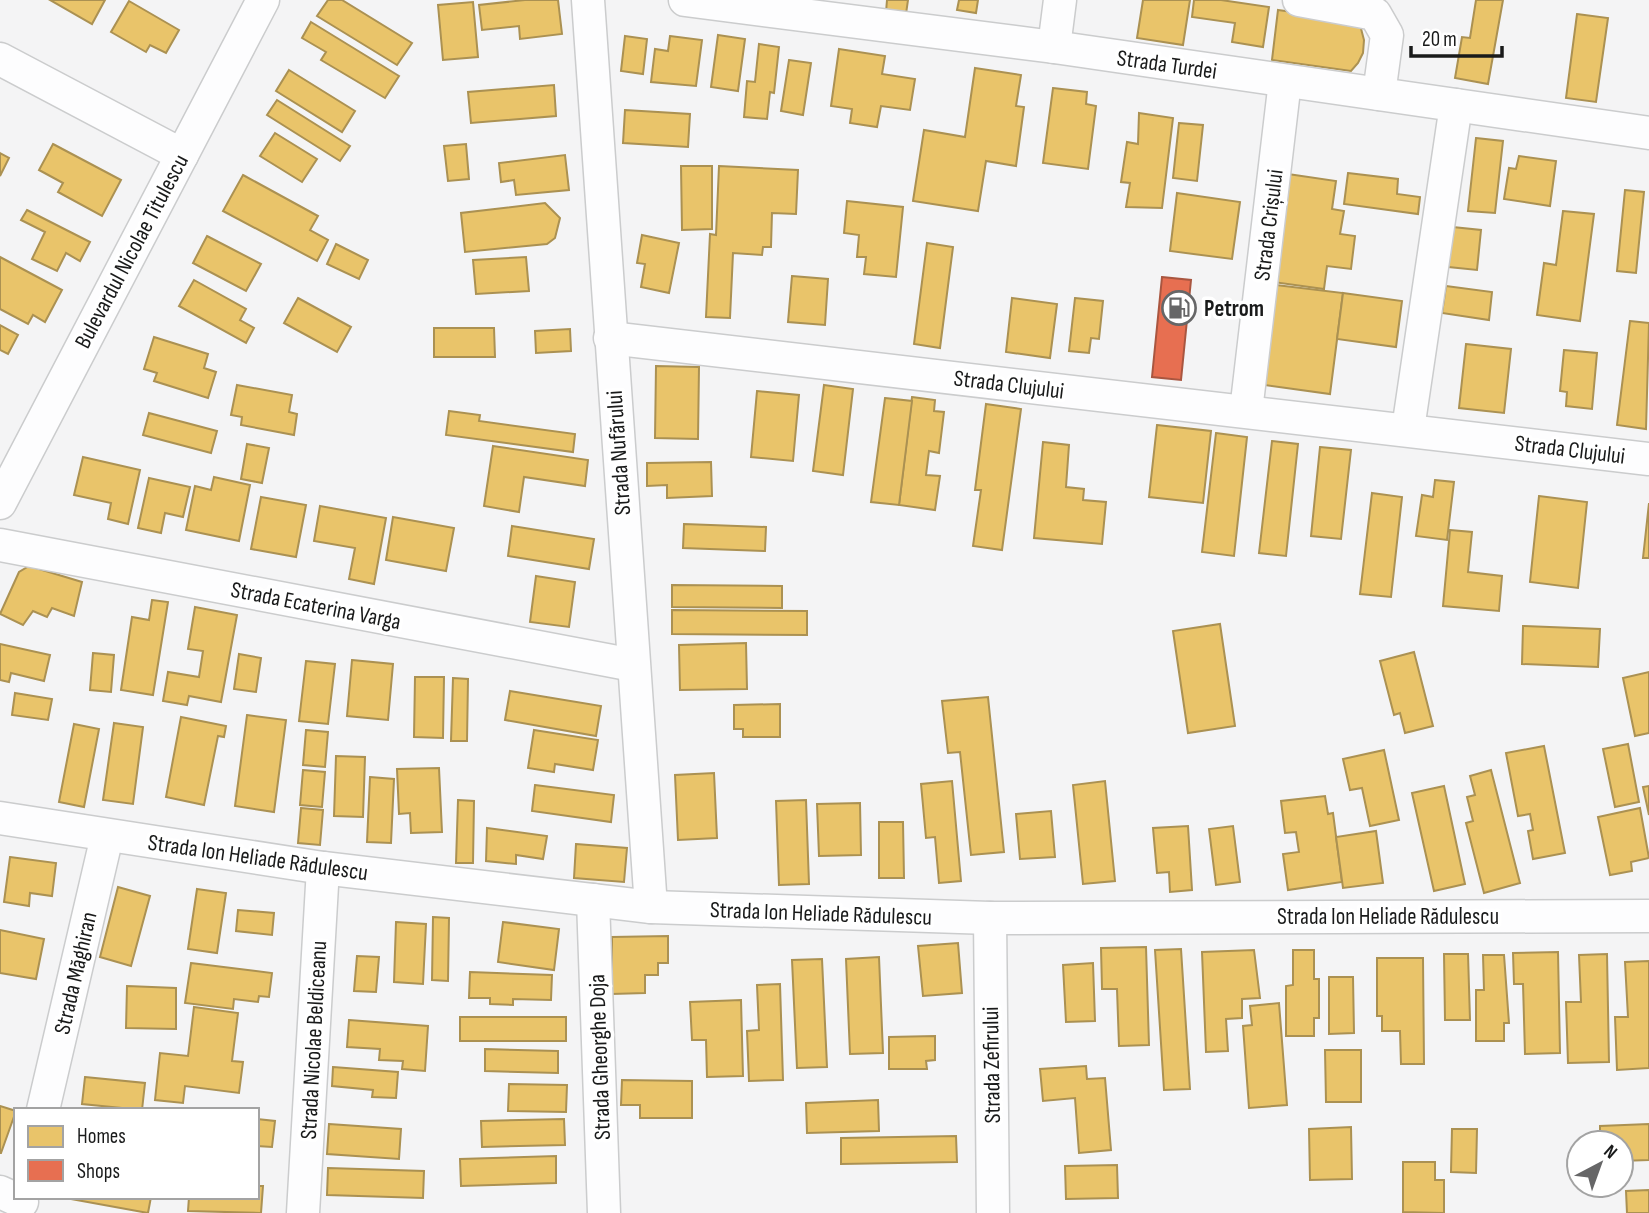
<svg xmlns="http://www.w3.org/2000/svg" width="1649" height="1213" font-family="'Sofia Sans Condensed',sans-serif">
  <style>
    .homes { fill: #e9c46a; stroke: #ab9152; stroke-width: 2 }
    .shops { fill: #e76f51; stroke: #a95640; stroke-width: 2 }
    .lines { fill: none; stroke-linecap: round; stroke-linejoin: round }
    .minor-casing { stroke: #cbcccd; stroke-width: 35 }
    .minor { stroke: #fdfdfe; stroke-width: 32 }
    .labels { text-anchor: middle; stroke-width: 7; stroke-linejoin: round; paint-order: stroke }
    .street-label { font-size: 23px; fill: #191a1a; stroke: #fff }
    .poi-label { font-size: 23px; font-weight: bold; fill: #191a1a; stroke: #fff; text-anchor: start }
  </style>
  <rect width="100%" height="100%" fill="#f4f4f5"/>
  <g class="homes">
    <polygon points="50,0 105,0 92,24"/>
    <polygon points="328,0 342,0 412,43 397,65 317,16"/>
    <polygon points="525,0 558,0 562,34 520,39 519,26 482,30 479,5"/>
    <polygon points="887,0 908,0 906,14 886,12"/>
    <polygon points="959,0 978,0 976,13 957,10"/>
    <polygon points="1143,0 1190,0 1183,45 1137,38"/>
    <polygon points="1194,0 1221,0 1269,7 1263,47 1232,42 1235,23 1192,17"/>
    <polygon points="1476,0 1503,0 1488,84 1455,78 1462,37 1470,38"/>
    <polygon points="129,1 179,30 166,53 150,45 146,52 111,32"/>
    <polygon points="473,2 478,57 443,60 438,5"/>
    <polygon points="1278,10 1359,21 1364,40 1363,53 1358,63 1351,71 1272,60"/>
    <polygon points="1577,14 1608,18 1596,102 1566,98"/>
    <polygon points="311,22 399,76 385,98 321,60 326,52 302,38"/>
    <polygon points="718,35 745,39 738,91 711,87"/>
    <polygon points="625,36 647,39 643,74 621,71"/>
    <polygon points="670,36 702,40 696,86 651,82 655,49 668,51"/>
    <polygon points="759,44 779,47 774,93 770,92 767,119 744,117 747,81 755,82"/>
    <polygon points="839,49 885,56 882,74 915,79 910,110 881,106 877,127 850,123 852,109 831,106"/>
    <polygon points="789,60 811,63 803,115 781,111"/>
    <polygon points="975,68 1021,75 1016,106 1024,107 1016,166 986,161 978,211 913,201 924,130 965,137"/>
    <polygon points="289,70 355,111 342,132 276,91"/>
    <polygon points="554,85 556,116 471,123 468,92"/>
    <polygon points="1053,88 1087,92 1086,104 1096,106 1088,169 1043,163"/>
    <polygon points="277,100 350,146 340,161 267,115"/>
    <polygon points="625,110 690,114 688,147 623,143"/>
    <polygon points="1139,113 1173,118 1162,208 1126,207 1130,183 1121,182 1127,142 1138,144"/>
    <polygon points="1179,123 1203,125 1197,181 1173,178"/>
    <polygon points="275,133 317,159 302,182 260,156"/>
    <polygon points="1476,138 1503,141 1495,213 1468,211"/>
    <polygon points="53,144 121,180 102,216 58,192 63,183 39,170"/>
    <polygon points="466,144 469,179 448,181 444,146"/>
    <polygon points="0,153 9,158 0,176"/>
    <polygon points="565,155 569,190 516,195 514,180 501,182 499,163"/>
    <polygon points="1519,156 1556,161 1550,206 1504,199 1509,168 1516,169"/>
    <polygon points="681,166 712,166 712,229 682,230"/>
    <polygon points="719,166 798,170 796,214 772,213 771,247 763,247 762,255 733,253 730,318 706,317 710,234 716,235"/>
    <polygon points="1348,173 1398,179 1397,194 1420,197 1418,214 1344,204"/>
    <polygon points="1288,174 1336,181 1332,209 1344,211 1340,234 1355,236 1351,269 1327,266 1324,289 1273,282"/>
    <polygon points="243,175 318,216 310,230 328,240 317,261 223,211"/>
    <polygon points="1625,190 1644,192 1636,273 1617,271"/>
    <polygon points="1177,193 1240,202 1232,259 1170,251"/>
    <polygon points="847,201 903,207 896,277 864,274 866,257 857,257 859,235 844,233"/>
    <polygon points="545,203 560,218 555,238 547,244 465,252 461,213"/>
    <polygon points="27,210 90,242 80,261 66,253 57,271 32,259 45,232 21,220"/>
    <polygon points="1563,211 1594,214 1580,321 1537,315 1544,263 1556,265"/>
    <polygon points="1443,226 1481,230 1477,270 1439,266"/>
    <polygon points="642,235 679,243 669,293 641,287 645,264 637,263"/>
    <polygon points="207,236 261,264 246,291 193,263"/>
    <polygon points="927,243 953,247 940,348 914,344"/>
    <polygon points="336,244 368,260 359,279 327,264"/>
    <polygon points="0,257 62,290 45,322 33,315 28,324 0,309"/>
    <polygon points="526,257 529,291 476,294 473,260"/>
    <polygon points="792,276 828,279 825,325 788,322"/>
    <polygon points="194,280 246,309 240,320 254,328 246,343 179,306"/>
    <polygon points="1276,285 1343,293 1330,394 1264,385"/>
    <polygon points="1446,286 1492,292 1489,320 1442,313"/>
    <polygon points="1343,293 1402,301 1396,347 1337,339"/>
    <polygon points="298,298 351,327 337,352 284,323"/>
    <polygon points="1012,298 1057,304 1050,358 1006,352"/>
    <polygon points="1075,298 1103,301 1099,339 1091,338 1089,353 1069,351"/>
    <polygon points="1630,321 1649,323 1646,429 1617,425"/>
    <polygon points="0,325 18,335 8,354 0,350"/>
    <polygon points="434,328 494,328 495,357 434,357"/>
    <polygon points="570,329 571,351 536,353 535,331"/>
    <polygon points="154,337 208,354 204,368 216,372 208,398 154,381 157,373 144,369"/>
    <polygon points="1466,344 1511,349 1504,413 1459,408"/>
    <polygon points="1564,350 1597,353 1592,409 1566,406 1567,392 1560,391"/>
    <polygon points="656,366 699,367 698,439 655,438"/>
    <polygon points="237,385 292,395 289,412 297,414 294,435 241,425 242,417 231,415"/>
    <polygon points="824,385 853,389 843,475 813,471"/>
    <polygon points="757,391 799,395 793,461 751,457"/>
    <polygon points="912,397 935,400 934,411 944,412 939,453 929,451 926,475 940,476 935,510 899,505"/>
    <polygon points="885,398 912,401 899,505 871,502"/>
    <polygon points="986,404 1021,409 1002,550 973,546 981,490 975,490"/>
    <polygon points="449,411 480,415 479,421 575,434 573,452 446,435"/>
    <polygon points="149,413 217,431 211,453 143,435"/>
    <polygon points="1157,425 1211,431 1203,503 1149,497"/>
    <polygon points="1216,433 1247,437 1234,556 1202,552"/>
    <polygon points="1272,441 1298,444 1286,556 1259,553"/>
    <polygon points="1043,442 1069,445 1066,487 1084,489 1083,500 1106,502 1102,544 1034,538"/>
    <polygon points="247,444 269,448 262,483 241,479"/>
    <polygon points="493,446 588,460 585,486 524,477 519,512 484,506"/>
    <polygon points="1320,447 1351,450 1341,539 1311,536"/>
    <polygon points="83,457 140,470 128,524 108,519 111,503 74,495"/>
    <polygon points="711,462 712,496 667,498 667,485 647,486 647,463"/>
    <polygon points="214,477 250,485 239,541 186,530 195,486 211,490"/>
    <polygon points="149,478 190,487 183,517 165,513 161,533 138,528"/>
    <polygon points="1435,480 1454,482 1447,540 1416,536 1422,495 1433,497"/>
    <polygon points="1372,493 1402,497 1391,597 1360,594"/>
    <polygon points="1539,496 1587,502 1578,588 1530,582"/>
    <polygon points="261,497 306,505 296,557 251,549"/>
    <polygon points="1649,503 1649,558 1643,558"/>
    <polygon points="320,506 386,518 374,584 349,579 355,548 314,541"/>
    <polygon points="393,517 454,528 446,571 386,560"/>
    <polygon points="684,524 766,527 765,551 683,548"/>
    <polygon points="512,526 594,539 589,569 508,556"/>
    <polygon points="1450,530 1472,532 1468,572 1502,576 1499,611 1443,606"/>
    <polygon points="29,566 82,582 74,616 52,608 47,617 33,611 23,625 0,614 19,572"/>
    <polygon points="536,576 575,582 569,627 530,622"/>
    <polygon points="672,585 782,586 782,608 672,607"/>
    <polygon points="152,600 168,602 153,695 121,690 132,617 149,620"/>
    <polygon points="195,607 237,615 221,702 189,696 187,705 163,701 168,672 199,677 203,651 188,649"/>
    <polygon points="672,610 807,611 807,635 672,634"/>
    <polygon points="1220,624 1235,726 1188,733 1173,631"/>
    <polygon points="1523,626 1600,629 1598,667 1522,664"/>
    <polygon points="746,643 747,689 680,690 679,645"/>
    <polygon points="0,644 50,655 44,681 11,673 9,682 0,680"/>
    <polygon points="1414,652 1433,726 1405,733 1400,713 1394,715 1380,661"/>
    <polygon points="93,653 114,655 111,692 90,690"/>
    <polygon points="239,654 261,658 256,692 234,689"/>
    <polygon points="352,660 393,664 388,720 347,716"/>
    <polygon points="306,661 335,664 328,724 299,721"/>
    <polygon points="1649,672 1649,733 1635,736 1623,678"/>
    <polygon points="415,677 444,677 443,738 414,737"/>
    <polygon points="453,678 468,679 467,741 451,741"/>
    <polygon points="510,691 601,706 596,736 505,720"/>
    <polygon points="15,693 52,699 48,720 12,715"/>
    <polygon points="988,697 1004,852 971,855 960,752 948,753 942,701"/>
    <polygon points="780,704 780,737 743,737 743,729 734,729 734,705"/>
    <polygon points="247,715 286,720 274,812 235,806"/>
    <polygon points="181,717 226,726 224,737 218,736 204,805 166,797"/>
    <polygon points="114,723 143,727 133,804 103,800"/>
    <polygon points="74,724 99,729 84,807 59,802"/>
    <polygon points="306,730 328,732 325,767 303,765"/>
    <polygon points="534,730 598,740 593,770 555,764 554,772 528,768"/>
    <polygon points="1628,744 1639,802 1615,807 1603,749"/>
    <polygon points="1544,746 1565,853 1533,859 1528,831 1533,830 1530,814 1518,816 1506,753"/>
    <polygon points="1384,750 1399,820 1370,826 1362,788 1350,790 1343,759"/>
    <polygon points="336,756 365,757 363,817 334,816"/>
    <polygon points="439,768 442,832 411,833 410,813 399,814 397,769"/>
    <polygon points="303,770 325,772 322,807 300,805"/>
    <polygon points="1491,770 1520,883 1484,893 1466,823 1473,821 1467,797 1475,795 1470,776"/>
    <polygon points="714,773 717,838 678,840 675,775"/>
    <polygon points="370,777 394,779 391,843 367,842"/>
    <polygon points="952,781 961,881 939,883 935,837 926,838 921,784"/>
    <polygon points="1105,781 1115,881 1083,884 1073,785"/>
    <polygon points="535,785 614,795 611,822 532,811"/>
    <polygon points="1444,786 1465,884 1434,891 1412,793"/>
    <polygon points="1649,786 1649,815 1643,787"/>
    <polygon points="1325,796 1328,814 1333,813 1342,882 1288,890 1283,854 1299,852 1296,832 1285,833 1281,801"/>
    <polygon points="458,800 474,801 473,863 456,863"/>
    <polygon points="806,800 809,884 779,885 776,801"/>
    <polygon points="860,803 861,855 819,856 817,804"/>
    <polygon points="301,808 323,810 320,845 298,843"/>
    <polygon points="1640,808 1649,858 1631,862 1632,871 1610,875 1598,817"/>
    <polygon points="1051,811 1055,857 1020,859 1016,814"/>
    <polygon points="879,822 903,822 904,878 879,878"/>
    <polygon points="1188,826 1192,890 1170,892 1169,872 1157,873 1153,828"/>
    <polygon points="1233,826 1240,882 1216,885 1209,829"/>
    <polygon points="487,828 547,836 543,859 516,855 516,864 486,861"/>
    <polygon points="1376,831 1383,883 1343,888 1336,837"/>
    <polygon points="576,844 627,848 624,882 574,878"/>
    <polygon points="10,857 56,863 52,896 30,893 29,906 4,902"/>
    <polygon points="118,887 150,896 131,966 100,957"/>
    <polygon points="197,889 226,893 217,953 188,949"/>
    <polygon points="238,910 274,913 272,935 236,931"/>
    <polygon points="433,917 449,918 448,981 432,980"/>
    <polygon points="396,922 426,924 423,984 394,982"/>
    <polygon points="503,922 559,929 554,970 498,962"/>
    <polygon points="0,930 44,939 36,979 0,973"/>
    <polygon points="668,936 668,963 658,963 658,975 645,975 645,993 612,994 612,937"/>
    <polygon points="958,943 962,993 923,996 918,946"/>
    <polygon points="1146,947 1149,1045 1119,1046 1117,989 1102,989 1101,948"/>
    <polygon points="1181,949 1190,1089 1164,1090 1155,950"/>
    <polygon points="1254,950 1260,998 1242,999 1242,1018 1226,1019 1228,1051 1206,1052 1202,952"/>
    <polygon points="1293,950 1314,950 1314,979 1319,979 1319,1018 1314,1018 1314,1036 1286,1036 1286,986 1293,985"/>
    <polygon points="1558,952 1560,1053 1525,1054 1523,984 1514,984 1513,953"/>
    <polygon points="1444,954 1468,954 1470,1020 1445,1020"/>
    <polygon points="1607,954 1609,1062 1568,1063 1566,1002 1581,1002 1579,955"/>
    <polygon points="1483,955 1504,955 1509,1023 1504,1023 1504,1041 1476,1041 1476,990 1484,990"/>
    <polygon points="357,956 379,957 376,992 354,991"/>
    <polygon points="879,957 883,1053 850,1054 846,959"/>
    <polygon points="1377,958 1423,958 1424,1064 1401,1064 1400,1031 1382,1031 1382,1016 1377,1016"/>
    <polygon points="822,959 827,1067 797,1068 792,960"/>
    <polygon points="1649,961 1649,1068 1617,1070 1615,1017 1628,1017 1625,962"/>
    <polygon points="191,963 272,973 269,997 259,996 258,1002 234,999 233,1009 185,1003"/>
    <polygon points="1093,963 1095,1021 1066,1022 1063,965"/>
    <polygon points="470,972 552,975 551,1000 513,999 513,1005 490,1004 490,998 469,998"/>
    <polygon points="1329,977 1353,977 1354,1033 1329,1034"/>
    <polygon points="780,984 783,1080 749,1081 747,1031 759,1030 757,985"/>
    <polygon points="127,986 176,988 176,1029 126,1028"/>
    <polygon points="741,1000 743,1076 707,1077 706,1040 692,1040 690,1002"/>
    <polygon points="1279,1003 1287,1105 1249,1108 1243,1026 1252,1025 1250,1006"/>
    <polygon points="194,1007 238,1013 232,1061 243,1062 239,1093 185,1086 183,1103 155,1100 160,1053 188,1056"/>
    <rect x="460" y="1017" width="106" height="24"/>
    <polygon points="349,1020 428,1026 425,1071 402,1069 403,1061 379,1060 380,1049 347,1047"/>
    <polygon points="935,1036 935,1060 926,1061 927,1069 889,1069 889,1037"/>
    <polygon points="485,1049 558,1051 558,1073 485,1071"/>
    <polygon points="1325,1050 1361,1050 1361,1102 1326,1102"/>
    <polygon points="1086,1066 1087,1079 1105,1078 1111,1150 1079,1153 1075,1098 1043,1101 1040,1069"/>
    <polygon points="333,1067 398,1072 396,1098 372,1097 373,1090 332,1086"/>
    <polygon points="85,1077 145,1083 142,1110 82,1104"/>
    <polygon points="622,1080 692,1081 692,1118 640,1118 640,1105 621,1105"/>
    <polygon points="509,1084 567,1085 566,1112 508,1111"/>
    <polygon points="878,1100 879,1131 807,1133 806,1103"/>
    <polygon points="0,1106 16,1111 1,1153 0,1153"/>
    <polygon points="257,1119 275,1121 272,1147 257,1146"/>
    <polygon points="564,1119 565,1145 482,1147 481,1121"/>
    <polygon points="329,1124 401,1129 399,1159 327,1154"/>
    <polygon points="1649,1124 1649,1160 1621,1161 1621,1143 1600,1143 1600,1126"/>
    <polygon points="1351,1127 1352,1179 1310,1180 1309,1129"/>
    <polygon points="1452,1129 1477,1129 1476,1173 1451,1172"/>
    <polygon points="956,1136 957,1162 841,1164 841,1138"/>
    <polygon points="556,1156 556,1183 461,1186 460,1159"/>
    <polygon points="1403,1162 1435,1162 1435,1180 1444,1180 1444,1213 1403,1212"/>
    <polygon points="1117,1165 1118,1198 1066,1199 1065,1166"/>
    <polygon points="328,1168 424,1171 423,1198 327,1195"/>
    <polygon points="257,1186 263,1186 261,1213 188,1211 189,1197 257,1197"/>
    <polygon points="1649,1190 1649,1213 1627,1213 1626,1191"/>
    <polygon points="60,1197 151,1197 148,1213"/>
  </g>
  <polygon class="shops" points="1162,277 1191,280 1181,380 1152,377"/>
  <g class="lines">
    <g class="minor-casing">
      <g id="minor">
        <polyline points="588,0 651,907"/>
        <polyline points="685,0 1054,47 1649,133"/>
        <polyline points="1299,0 1375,14 1387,35 1379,94"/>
        <polyline points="1054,47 1060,0"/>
        <polyline points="0,59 182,155"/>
        <polyline points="610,338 1649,459"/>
        <polyline points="1246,411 1285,81"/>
        <polyline points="1408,429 1456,105"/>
        <polyline points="0,503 263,0"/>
        <polyline points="0,545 633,665"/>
        <polyline points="0,818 323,868 651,907 990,918 1649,916"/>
        <polyline points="593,900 604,1213"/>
        <polyline points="990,918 993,1213"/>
        <polyline points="43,1110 107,836"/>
        <polyline points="0,1192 22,1202"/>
        <polyline points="303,1213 323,868"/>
      </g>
    </g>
    <use href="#minor" class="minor"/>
  </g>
  <defs>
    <g id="fuel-ring" transform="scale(1.75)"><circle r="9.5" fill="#fff" stroke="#666667" stroke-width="1.5"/><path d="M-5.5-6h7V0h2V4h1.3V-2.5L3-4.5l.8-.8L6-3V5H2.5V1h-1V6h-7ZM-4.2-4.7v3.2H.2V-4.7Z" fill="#666667"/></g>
  </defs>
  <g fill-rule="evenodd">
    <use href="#fuel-ring" x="1179" y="308"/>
  </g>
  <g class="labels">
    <g class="street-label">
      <text transform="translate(1167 64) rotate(8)" y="8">Strada Turdei</text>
      <text transform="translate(1268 225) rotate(-83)" y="8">Strada Crișului</text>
      <text transform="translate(131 251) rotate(-62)" y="8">Bulevardul Nicolae Titulescu</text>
      <text transform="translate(1009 384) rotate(7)" y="8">Strada Clujului</text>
      <text transform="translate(1570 449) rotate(7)" y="8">Strada Clujului</text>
      <text transform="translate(618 453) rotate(-94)" y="8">Strada Nufărului</text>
      <text transform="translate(316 605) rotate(11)" y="8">Strada Ecaterina Varga</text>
      <text transform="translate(258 857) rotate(8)" y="8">Strada Ion Heliade Rădulescu</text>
      <text transform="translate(821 913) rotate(2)" y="8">Strada Ion Heliade Rădulescu</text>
      <text x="1388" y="924">Strada Ion Heliade Rădulescu</text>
      <text transform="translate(75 973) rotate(-77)" y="8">Strada Măghiran</text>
      <text transform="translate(313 1040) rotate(-87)" y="8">Strada Nicolae Beldiceanu</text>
      <text transform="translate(599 1057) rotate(-92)" y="8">Strada Gheorghe Doja</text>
      <text transform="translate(991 1065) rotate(-91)" y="8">Strada Zefirului</text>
    </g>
    <g class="poi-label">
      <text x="1204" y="316">Petrom</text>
    </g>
  </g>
  <rect x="14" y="1108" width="245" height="91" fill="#ffffff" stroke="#a3a3a3" stroke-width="2"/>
  <rect x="28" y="1126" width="35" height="21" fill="#e9c46a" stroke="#a3a3a3" stroke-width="2"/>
  <text x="77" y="1143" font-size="21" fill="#191a1a">Homes</text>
  <rect x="28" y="1160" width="35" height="21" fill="#e76f51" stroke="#a3a3a3" stroke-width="2"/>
  <text x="77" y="1178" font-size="21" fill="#191a1a">Shops</text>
  <g transform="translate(1600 1164) rotate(41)"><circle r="33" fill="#ffffff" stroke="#a3a3a3" stroke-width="2"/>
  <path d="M0-5L12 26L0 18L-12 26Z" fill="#666667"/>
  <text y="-10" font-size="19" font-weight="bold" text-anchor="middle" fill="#191a1a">N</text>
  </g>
  <path d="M1411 46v10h91v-10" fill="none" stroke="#191a1a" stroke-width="3.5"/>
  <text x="1422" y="46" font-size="21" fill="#191a1a" stroke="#ffffff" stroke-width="5" paint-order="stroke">20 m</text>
</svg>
